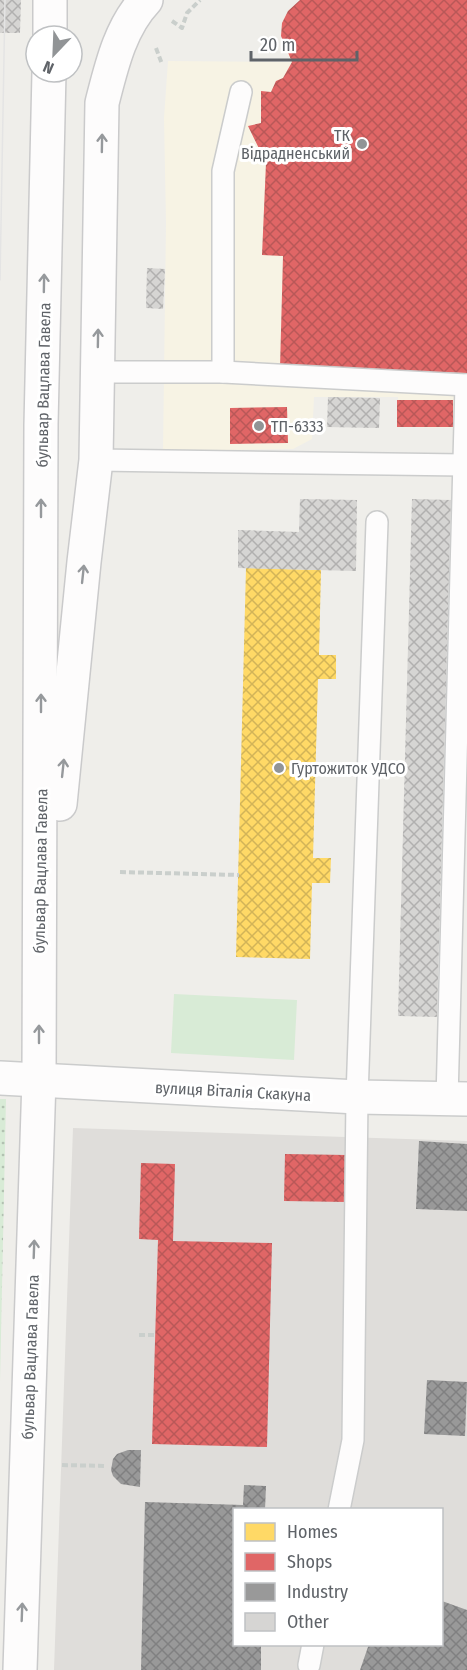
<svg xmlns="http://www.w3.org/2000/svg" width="467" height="1670" font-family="'Fira Sans Condensed',sans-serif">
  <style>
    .commercial { fill: #f7f3e4 }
    .industrial { fill: #dfddda; fill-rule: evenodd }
    .green { fill: #d8ebd6 }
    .park { fill: url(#park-dots) }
    .homes { fill: url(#homes-cross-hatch) }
    .shops { fill: url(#shops-cross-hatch) }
    .industry { fill: url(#industry-cross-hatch) }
    .building { fill: url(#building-cross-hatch) }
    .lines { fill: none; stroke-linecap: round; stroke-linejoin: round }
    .service-casing { stroke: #cbcccc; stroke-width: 24 }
    .minor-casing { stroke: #cbcccc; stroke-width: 36 }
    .secondary-casing { stroke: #cacacb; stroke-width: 36 }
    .path { stroke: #cacfcc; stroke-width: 4; stroke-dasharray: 6 3; stroke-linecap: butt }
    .service { stroke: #fdfcfc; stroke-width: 21 }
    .minor { stroke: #fdfcfc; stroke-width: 33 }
    .secondary { stroke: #fdfcfc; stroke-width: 33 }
    .tram { stroke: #e4e4e4; stroke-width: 1.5 }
    .oneway { stroke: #96999c }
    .poi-dot { fill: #919496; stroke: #fff; stroke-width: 2 }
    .labels { text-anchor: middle; stroke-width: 6; stroke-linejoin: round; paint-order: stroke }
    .poi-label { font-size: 16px; fill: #5f6368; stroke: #fff; text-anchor: start }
    .street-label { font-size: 16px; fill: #5f6368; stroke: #fff }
  </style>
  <defs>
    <pattern id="park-dots" width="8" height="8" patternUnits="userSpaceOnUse" patternTransform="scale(1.5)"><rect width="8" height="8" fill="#d8ebd6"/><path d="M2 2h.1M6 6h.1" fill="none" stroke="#b2c2b1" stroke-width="1.8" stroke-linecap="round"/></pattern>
    <pattern id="homes-cross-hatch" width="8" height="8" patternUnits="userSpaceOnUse" patternTransform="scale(1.5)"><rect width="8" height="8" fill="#ffd966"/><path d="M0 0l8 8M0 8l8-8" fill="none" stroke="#d2b458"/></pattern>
    <pattern id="shops-cross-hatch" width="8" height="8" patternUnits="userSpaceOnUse" patternTransform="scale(1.5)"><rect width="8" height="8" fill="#e06666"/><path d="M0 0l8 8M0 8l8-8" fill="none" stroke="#b95858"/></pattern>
    <pattern id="industry-cross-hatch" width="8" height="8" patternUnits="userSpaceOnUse" patternTransform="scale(1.5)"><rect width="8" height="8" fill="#999"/><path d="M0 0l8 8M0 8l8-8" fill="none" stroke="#808081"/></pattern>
    <pattern id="building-cross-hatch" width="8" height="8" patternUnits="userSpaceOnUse" patternTransform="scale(1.5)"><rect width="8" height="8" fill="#d6d5d3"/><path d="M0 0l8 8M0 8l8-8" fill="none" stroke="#b1b0af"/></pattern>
  </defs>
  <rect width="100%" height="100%" fill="#efeeea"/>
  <polygon class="commercial" points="300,0 467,0 467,428 397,427 398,397 314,397 312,439 293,449 163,451 166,223 164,118 168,61 291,62 281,36 282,23 288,11"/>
  <path class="industrial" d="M73,1128L467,1141V1670H54ZM234,1510H442V1644H234Z"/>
  <polygon class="green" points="174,994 297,1000 294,1060 171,1053"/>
  <polygon class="park" points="0,1099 6,1099 0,1382"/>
  <polygon class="homes" points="246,568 321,570 319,655 336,655 336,679 318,679 313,858 331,858 330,883 312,883 310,959 236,957"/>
  <g class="shops">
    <polygon points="300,0 467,0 467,373 280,368 283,256 262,255 266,163 248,126 261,123 261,91 271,92 276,81 283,78 292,62 281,36 282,23 288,11"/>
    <rect x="397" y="400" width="56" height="27"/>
    <polygon points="287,407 288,443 230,444 230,408"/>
    <polygon points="285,1154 347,1155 346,1202 284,1201"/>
    <polygon points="141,1163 175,1164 173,1241 272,1243 267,1447 152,1444 158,1240 139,1239"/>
  </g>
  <g class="industry">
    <polygon points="419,1141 467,1144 467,1211 416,1209"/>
    <polygon points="427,1380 467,1382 465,1436 424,1434"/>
    <polygon points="128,1450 141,1450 140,1487 121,1484 113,1476 111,1470 113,1459 117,1454"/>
    <polygon points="244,1485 266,1486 265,1510 234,1510 234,1644 261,1644 261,1670 141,1670 145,1502 243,1505"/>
    <polygon points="442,1601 467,1610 467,1670 360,1670 369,1644 442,1644"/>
  </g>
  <g class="building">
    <polygon points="0,0 21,0 20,33 0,33"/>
    <polygon points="147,268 165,269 163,309 146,308"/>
    <polygon points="328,397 380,398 379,428 327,427"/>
    <polygon points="300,499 357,500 356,571 238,568 238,530 299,532"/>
    <polygon points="412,499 451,500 437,1017 398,1016"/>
  </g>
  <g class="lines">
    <g class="service-casing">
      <g id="service">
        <polyline points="98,372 223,372 467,385"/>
        <polyline points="223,372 223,171 241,92"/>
        <polyline points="96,460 464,465"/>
        <polyline points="447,1099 466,385"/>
        <polyline points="339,1510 353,1440 357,1097 377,522"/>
        <polyline points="309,1665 313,1644"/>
      </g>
    </g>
    <g class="minor-casing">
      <polyline id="minor" points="0,1078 357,1097 467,1099"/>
    </g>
    <g class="secondary-casing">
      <g id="secondary">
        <polyline points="50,36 50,0"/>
        <path d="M60,804L84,562L96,460L102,103C111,68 120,27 146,0"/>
        <polyline points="20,1670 39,1079 41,425 49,72"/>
      </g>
    </g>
    <g class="path">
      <polyline points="172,21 182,28 187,13 200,0"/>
      <polyline points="156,48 162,64"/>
      <polyline points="120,872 239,875"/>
      <polyline points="139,1335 155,1335"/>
      <polyline points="62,1465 106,1466"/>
    </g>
    <use href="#service" class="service"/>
    <use href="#minor" class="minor"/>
    <use href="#secondary" class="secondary"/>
    <polyline class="tram" points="0,280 5,0"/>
  </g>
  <defs><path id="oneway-shaft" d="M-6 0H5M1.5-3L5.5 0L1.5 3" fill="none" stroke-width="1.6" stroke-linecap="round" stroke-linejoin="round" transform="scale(1.5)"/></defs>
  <g class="oneway">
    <use href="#oneway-shaft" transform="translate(102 143) rotate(-89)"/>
    <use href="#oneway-shaft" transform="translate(44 283) rotate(-89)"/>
    <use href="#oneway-shaft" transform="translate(98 338) rotate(-89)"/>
    <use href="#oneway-shaft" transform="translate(41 508) rotate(-90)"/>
    <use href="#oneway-shaft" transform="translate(83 574) rotate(-84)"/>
    <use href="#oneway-shaft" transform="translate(41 703) rotate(-90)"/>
    <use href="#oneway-shaft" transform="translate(63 768) rotate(-84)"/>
    <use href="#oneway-shaft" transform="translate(39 1034) rotate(-90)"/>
    <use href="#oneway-shaft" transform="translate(34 1249) rotate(-88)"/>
    <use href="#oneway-shaft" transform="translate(22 1612) rotate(-88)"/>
  </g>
  <g class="poi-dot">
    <circle cx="362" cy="144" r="6"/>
    <circle cx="259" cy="426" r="6"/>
    <circle cx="279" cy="768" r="6"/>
  </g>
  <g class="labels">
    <g class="poi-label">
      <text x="350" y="141" text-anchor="end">ТК<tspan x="350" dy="18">Відрадненський</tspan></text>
      <text x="271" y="432">ТП-6333</text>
      <text x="291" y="774">Гуртожиток УДСО</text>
    </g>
    <g class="street-label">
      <text transform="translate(43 385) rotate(-89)" y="6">бульвар Вацлава Гавела</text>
      <text transform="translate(40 871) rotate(-89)" y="6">бульвар Вацлава Гавела</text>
      <text transform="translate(233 1091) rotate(3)" y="6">вулиця Віталія Скакуна</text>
      <text transform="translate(30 1357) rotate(-88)" y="6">бульвар Вацлава Гавела</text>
    </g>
  </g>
  <rect x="233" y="1508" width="210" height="138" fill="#ffffff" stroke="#bfc1c3" stroke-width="1.5"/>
  <rect x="245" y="1523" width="30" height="18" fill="#ffd966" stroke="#bfc1c3" stroke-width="1.5"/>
  <text x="287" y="1538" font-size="18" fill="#5f6368">Homes</text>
  <rect x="245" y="1553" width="30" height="18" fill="#e06666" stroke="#bfc1c3" stroke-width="1.5"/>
  <text x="287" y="1568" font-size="18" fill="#5f6368">Shops</text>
  <rect x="245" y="1583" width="30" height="18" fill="#999999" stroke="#bfc1c3" stroke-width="1.5"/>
  <text x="287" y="1598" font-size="18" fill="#5f6368">Industry</text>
  <rect x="245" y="1613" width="30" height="18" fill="#d6d5d3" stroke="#bfc1c3" stroke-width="1.5"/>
  <text x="287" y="1628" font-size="18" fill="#5f6368">Other</text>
  <g transform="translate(54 54) rotate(203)"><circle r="28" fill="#ffffff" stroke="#bfc1c3" stroke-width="1.5"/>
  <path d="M0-4.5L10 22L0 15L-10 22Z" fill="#919496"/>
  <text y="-9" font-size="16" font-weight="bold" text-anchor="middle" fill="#5f6368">N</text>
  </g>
  <path d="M251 51v9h106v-9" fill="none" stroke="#5f6368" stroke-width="3"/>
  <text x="260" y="51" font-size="18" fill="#5f6368" stroke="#ffffff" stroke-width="4.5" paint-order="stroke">20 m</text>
</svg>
